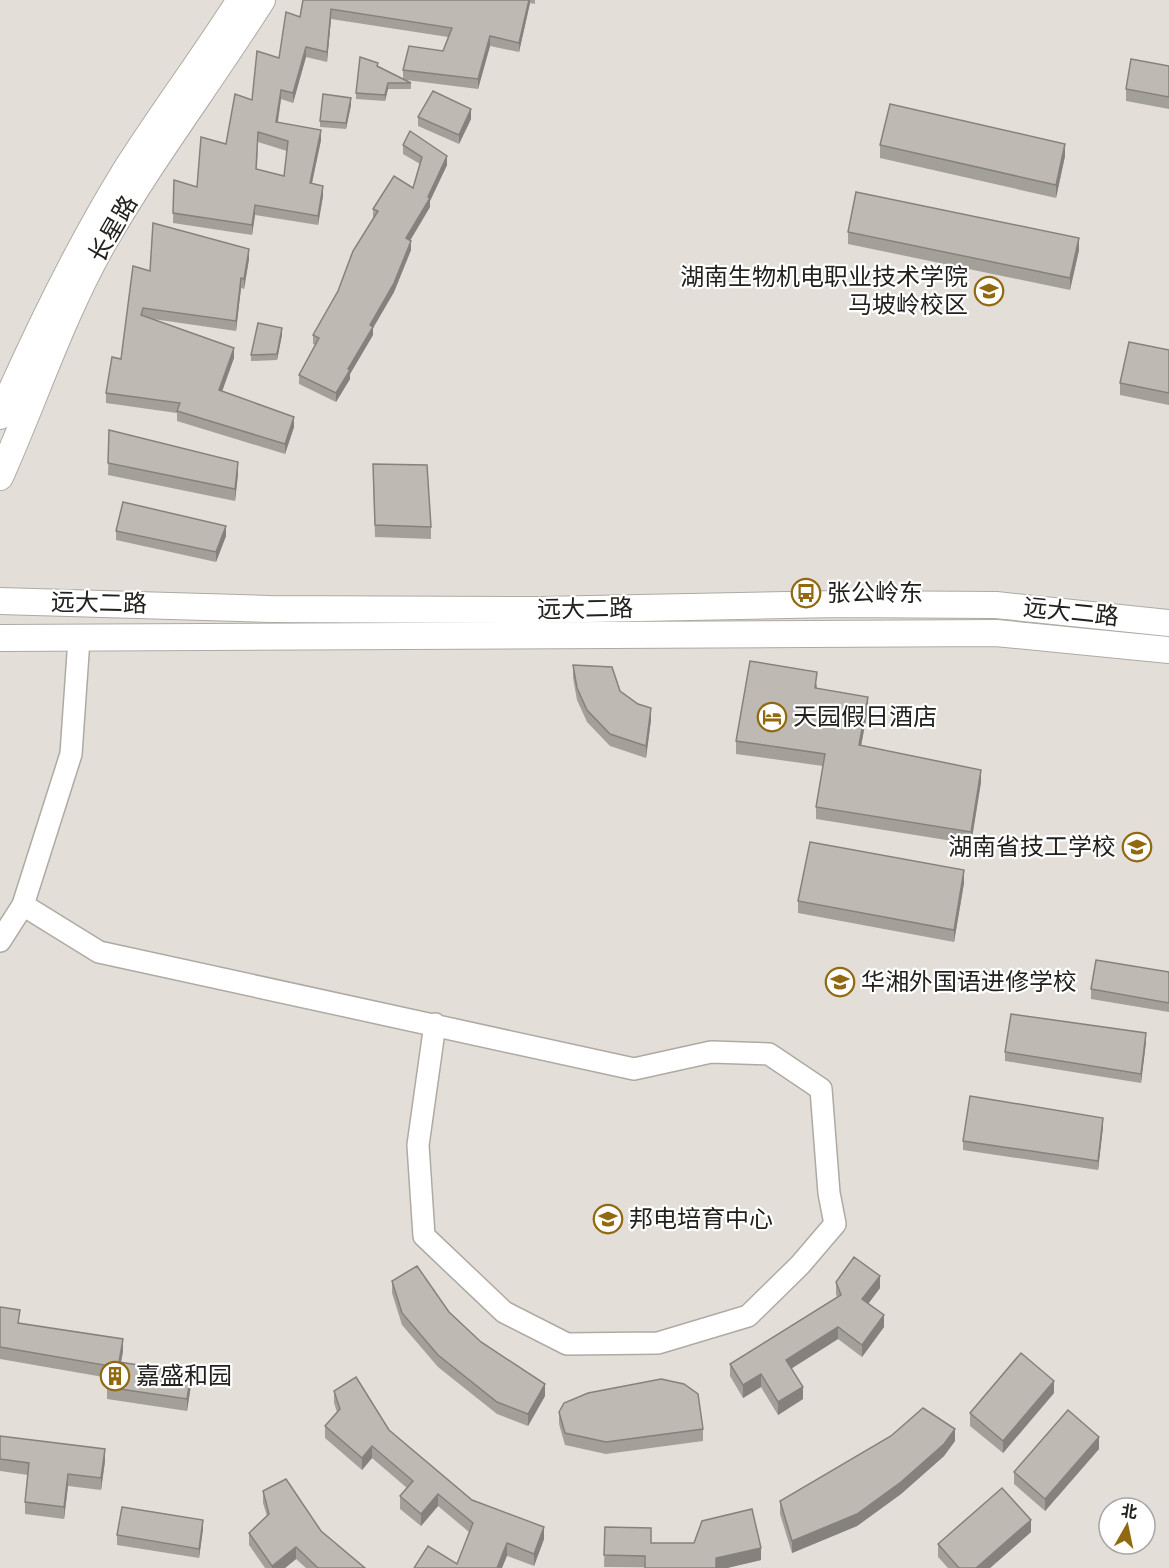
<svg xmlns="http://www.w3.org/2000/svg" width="1169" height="1568" font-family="'Alegreya Sans','Noto Sans SC',sans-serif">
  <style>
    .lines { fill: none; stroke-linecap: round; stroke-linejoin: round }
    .minor-casing { stroke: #aeaaa3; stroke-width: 24 }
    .major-casing { stroke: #aeaaa3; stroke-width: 28 }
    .minor { stroke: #fff; stroke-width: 21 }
    .major { stroke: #fff; stroke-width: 26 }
    .wall { fill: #a3a09a; fill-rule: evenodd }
    .shaded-wall { fill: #85827d }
    .building { fill: #bebab3; stroke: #85827d; stroke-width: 1.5; fill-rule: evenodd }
    .labels { text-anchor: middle; stroke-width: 4.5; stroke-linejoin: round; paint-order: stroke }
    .street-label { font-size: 24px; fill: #23211e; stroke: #fff }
    .poi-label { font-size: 24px; fill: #23211e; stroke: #fff; text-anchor: start }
  </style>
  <rect width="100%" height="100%" fill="#e3dfd8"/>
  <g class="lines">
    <g class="minor-casing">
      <g id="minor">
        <polyline points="23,905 99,952 634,1069 711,1052 769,1054 821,1089 829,1193 835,1224 800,1265 748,1316 658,1343 567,1344 504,1312 424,1236 418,1145 435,1024"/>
        <polyline points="0,941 23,905 71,754 79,639"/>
      </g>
    </g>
    <g class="major-casing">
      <g id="major">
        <path d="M0,416C37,332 77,249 125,171C162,113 203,58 240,0"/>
        <path d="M0,477C35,399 62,315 105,240C153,157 211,81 262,0"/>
        <polyline points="0,601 270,609 540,610 839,604 996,605 1169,623"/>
        <polyline points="0,638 996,633 1169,650"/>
      </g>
    </g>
    <use href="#minor" class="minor"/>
    <use href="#major" class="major"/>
  </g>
  <g class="wall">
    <path d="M303,0H535V4L530,3L519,52L490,46L478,89L406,80L411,83V89H388L385,101L356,99V93L378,67L403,79V70L443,51L448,37L331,19L327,62L306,57L293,103L281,99L278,122L321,140L312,183L323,196L318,225L255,215L252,235L173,223L174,180L197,187L226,144L252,100L279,58L300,17ZM258,142L287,151L284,176L257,169Z"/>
    <polygon points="1169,66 1169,109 1126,101 1126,89"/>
    <polygon points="351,105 346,129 320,127 320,121"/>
    <polygon points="418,117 471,119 459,144 418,126"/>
    <polygon points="403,145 447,165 430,201 430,207 410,241 411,250 394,292 373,328 373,335 350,374 350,379 336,402 299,384 299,375 315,345 313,344 313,335 338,291 373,218 373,209 413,188 420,164 403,154"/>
    <polygon points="880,145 1065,156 1056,198 880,158"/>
    <polygon points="848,232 1079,250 1070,290 848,244"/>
    <polygon points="249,259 244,289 241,288 236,331 153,319 234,358 222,391 294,427 285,454 177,421 177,413 106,403 106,393 121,359 150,271"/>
    <polygon points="282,335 277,360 251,361 251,355"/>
    <polygon points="1169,350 1169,405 1120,395 1120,383"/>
    <polygon points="109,430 238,474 235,501 108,475"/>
    <polygon points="373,477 431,527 431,539 375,537"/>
    <polygon points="116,531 226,536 216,562 116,540"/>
    <polygon points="573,665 620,691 651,720 646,758 610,746 587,722 577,700 573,678"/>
    <polygon points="817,684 817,688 868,709 861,745 981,782 971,844 816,819 816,807 823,766 736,754 736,741"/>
    <polygon points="964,883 954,942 798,913 798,901"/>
    <polygon points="1169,972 1169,1012 1091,999 1091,989"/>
    <polygon points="1146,1042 1141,1083 1005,1061 1005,1052"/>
    <polygon points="1103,1127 1098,1170 963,1150 963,1141"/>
    <polygon points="392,1281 449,1312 481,1342 545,1396 528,1426 497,1414 438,1367 402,1325 392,1293"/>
    <polygon points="836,1282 880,1288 868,1304 884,1327 862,1357 838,1339 792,1368 803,1399 778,1415 761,1387 743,1398 730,1376 730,1364 837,1297 836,1294"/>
    <polygon points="0,1307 20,1323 123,1351 121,1362 191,1385 187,1411 107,1399 107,1387 109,1378 0,1359"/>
    <polygon points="334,1391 389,1430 472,1500 544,1539 534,1566 507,1556 457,1564 469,1532 438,1506 421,1526 400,1509 400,1496 407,1488 372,1458 362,1470 325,1438 325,1426 337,1412 334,1403"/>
    <polygon points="1054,1393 1003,1453 970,1426 970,1413"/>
    <polygon points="559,1412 703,1429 703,1441 606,1454 565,1445 559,1424"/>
    <polygon points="0,1436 105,1461 101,1490 68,1486 64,1519 25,1514 25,1502 28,1475 0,1471"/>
    <polygon points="955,1441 944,1456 901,1494 857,1526 792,1553 780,1514 780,1501"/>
    <polygon points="1099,1449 1045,1511 1014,1484 1014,1472"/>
    <polygon points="263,1491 321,1531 365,1568 306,1568 296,1559 285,1568 265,1568 249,1545 249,1533 267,1516 263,1503"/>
    <polygon points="605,1527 651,1543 761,1560 727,1568 604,1567"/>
    <polygon points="203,1529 199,1558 117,1545 117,1535"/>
    <polygon points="1031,1532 990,1568 948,1568 938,1557 938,1544"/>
  </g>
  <g class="shaded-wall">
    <polygon points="529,0 530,0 530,3 519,52 519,43"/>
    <polygon points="331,9 331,19 327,62 327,52"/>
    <polygon points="490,36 490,46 478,89 478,79"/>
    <polygon points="306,47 306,57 293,103 293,93"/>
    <polygon points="388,83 388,89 385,101 385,95"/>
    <polygon points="281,90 281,99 276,132 276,122"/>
    <polygon points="351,98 351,105 346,129 346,123"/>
    <polygon points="471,109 471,119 459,144 459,135"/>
    <polygon points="321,130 321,140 310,192 310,183"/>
    <polygon points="1065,144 1065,156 1056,198 1056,185"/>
    <polygon points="447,156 447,165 430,201 430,207 406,247 406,238 428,197"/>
    <polygon points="323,186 323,196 318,225 318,216"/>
    <polygon points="255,205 255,215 252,235 252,225"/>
    <polygon points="1079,238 1079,250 1070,290 1070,278"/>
    <polygon points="411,241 411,250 394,292 373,328 373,335 350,374 350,379 336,402 336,393"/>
    <polygon points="249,249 249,259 244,289 244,279"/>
    <polygon points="241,278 241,288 236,331 236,321"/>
    <polygon points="282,328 282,335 277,360 277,354"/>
    <polygon points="234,348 234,358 219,400 219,390"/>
    <polygon points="294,417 294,427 285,454 285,444"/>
    <polygon points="238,462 238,474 235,501 235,489"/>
    <polygon points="226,526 226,536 216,562 216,552"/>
    <polygon points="868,697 868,709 859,757 859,745"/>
    <polygon points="651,708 651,720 646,758 646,746"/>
    <polygon points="981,770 981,782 971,844 971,832"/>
    <polygon points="964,870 964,883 954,942 954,930"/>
    <polygon points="1146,1033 1146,1042 1141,1083 1141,1074"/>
    <polygon points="1103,1118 1103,1127 1098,1170 1098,1161"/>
    <polygon points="880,1276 880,1288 862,1312 862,1299"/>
    <polygon points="884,1315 884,1327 862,1357 862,1345"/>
    <polygon points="838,1327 838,1339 786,1372 786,1360"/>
    <polygon points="123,1339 123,1351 119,1374 119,1362"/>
    <polygon points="191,1373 191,1385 187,1411 187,1399"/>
    <polygon points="761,1374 761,1387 743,1398 743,1385"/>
    <polygon points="1054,1381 1054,1393 1003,1453 1003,1441"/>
    <polygon points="545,1384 545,1396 528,1426 528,1414"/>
    <polygon points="803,1387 803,1399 778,1415 778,1402"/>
    <polygon points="955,1429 955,1441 944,1456 901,1494 857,1526 792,1553 792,1541"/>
    <polygon points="1099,1437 1099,1449 1045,1511 1045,1499"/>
    <polygon points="372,1446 372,1458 362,1470 362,1458"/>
    <polygon points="105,1449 105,1461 101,1490 101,1478"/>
    <polygon points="68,1474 68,1486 64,1519 64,1507"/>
    <polygon points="438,1494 438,1506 421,1526 421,1514"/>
    <polygon points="203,1520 203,1529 199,1558 199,1549"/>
    <polygon points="1031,1520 1031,1532 990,1568 976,1568"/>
    <polygon points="544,1527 544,1539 534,1566 534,1554"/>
    <polygon points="507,1543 507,1556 502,1568 497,1568"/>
    <polygon points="296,1547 296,1559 285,1568 272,1568 272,1566"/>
    <polygon points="761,1548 761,1560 727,1568 716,1568 716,1558"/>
  </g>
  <g class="building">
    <path d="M303,0H529L519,43L490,36L478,79L403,70L409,46L443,51L452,28L331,9L327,52L306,47L293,93L281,90L276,122L321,130L310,183L323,186L318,216L255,205L252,225L173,213L174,180L197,187L201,137L226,144L235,94L252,100L257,51L279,58L286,12L300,17ZM258,132L288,141L284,176L256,169Z"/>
    <polygon points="360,57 378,63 377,66 411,83 388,83 385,95 356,93"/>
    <polygon points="1131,59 1169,66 1169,97 1126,89"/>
    <polygon points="433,91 471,109 459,135 418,117"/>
    <polygon points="323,94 351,98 346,123 320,121"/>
    <polygon points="890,104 1065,144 1056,185 880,145"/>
    <polygon points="410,131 447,156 428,197 430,198 406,238 411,241 394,283 370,325 373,327 348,369 350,370 336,393 299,375 319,338 313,335 338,291 353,251 378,211 373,209 394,176 413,188 422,157 403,145"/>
    <polygon points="856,192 1079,238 1070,278 848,232"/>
    <polygon points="153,223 249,249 244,279 241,278 236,321 143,308 141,315 234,348 219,390 294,417 285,444 177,411 180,403 106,393 112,357 121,359 133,266 150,271"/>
    <polygon points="258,323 282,328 277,354 251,355"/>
    <polygon points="1129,342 1169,350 1169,393 1120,383"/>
    <polygon points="109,430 238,462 235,489 108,463"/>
    <polygon points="373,464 427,465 431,527 375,525"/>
    <polygon points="123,502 226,526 216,552 116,531"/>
    <polygon points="750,661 817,672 815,688 868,697 859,745 981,770 971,832 816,807 825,754 736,741"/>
    <polygon points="573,665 612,667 620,691 638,704 651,708 646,746 610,734 587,710 577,688"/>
    <polygon points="810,842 964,870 954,930 798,901"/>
    <polygon points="1096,960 1169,972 1169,1003 1091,989"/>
    <polygon points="1011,1014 1146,1033 1141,1074 1005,1052"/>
    <polygon points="970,1096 1103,1118 1098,1161 963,1141"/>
    <polygon points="854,1257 880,1276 862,1299 884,1315 862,1345 838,1327 786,1360 803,1387 778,1402 761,1374 743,1385 730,1364 841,1295 836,1282"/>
    <polygon points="417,1266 449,1312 481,1342 545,1384 528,1414 497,1402 438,1355 402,1313 392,1281"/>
    <polygon points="0,1307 20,1310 18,1323 123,1339 119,1362 191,1373 187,1399 107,1387 110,1366 0,1347"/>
    <polygon points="1021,1353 1054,1381 1003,1441 970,1413"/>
    <polygon points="356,1377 389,1430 472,1500 544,1527 534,1554 507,1543 497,1568 414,1568 428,1546 457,1564 473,1523 438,1494 421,1514 400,1496 413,1481 372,1446 362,1458 325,1426 340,1409 334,1391"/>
    <polygon points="661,1379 684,1384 698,1394 703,1429 606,1442 565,1433 559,1412 564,1403 588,1393"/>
    <polygon points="923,1408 955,1429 944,1444 901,1482 857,1514 792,1541 780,1501 891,1436"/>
    <polygon points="1068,1410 1099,1437 1045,1499 1014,1472"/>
    <polygon points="0,1436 105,1449 101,1478 68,1474 64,1507 25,1502 29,1463 0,1459"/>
    <polygon points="286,1479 321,1531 365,1568 318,1568 296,1547 272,1566 249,1533 269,1514 263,1491"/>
    <polygon points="1002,1488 1031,1520 976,1568 959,1568 938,1544"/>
    <polygon points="122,1507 203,1520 199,1549 117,1535"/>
    <polygon points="752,1509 761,1548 716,1558 716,1568 645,1568 645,1556 604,1555 605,1527 651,1528 651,1543 694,1543 702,1521"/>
  </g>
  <defs>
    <g id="university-ring" transform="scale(1.5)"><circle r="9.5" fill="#fff" stroke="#916910" stroke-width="1.5"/><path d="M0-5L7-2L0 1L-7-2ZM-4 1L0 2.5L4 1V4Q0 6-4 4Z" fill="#916910"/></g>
    <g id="bus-ring" transform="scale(1.5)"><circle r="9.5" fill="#fff" stroke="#916910" stroke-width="1.5"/><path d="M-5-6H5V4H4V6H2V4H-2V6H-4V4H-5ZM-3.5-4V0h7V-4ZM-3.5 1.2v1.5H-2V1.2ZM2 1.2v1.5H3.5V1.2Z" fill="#916910"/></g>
    <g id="hotel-ring" transform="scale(1.5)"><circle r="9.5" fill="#fff" stroke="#916910" stroke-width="1.5"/><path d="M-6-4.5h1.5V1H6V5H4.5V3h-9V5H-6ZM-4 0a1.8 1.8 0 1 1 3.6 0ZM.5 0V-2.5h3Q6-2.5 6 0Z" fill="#916910"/></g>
    <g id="school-ring" transform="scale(1.5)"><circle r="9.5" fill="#fff" stroke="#916910" stroke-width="1.5"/><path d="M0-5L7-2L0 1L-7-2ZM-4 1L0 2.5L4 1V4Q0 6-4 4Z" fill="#916910"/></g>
    <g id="building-ring" transform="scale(1.5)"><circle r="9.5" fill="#fff" stroke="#916910" stroke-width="1.5"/><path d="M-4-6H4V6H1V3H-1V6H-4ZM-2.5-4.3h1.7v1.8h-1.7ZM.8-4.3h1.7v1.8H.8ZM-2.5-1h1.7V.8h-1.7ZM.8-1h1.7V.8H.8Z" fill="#916910"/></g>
  </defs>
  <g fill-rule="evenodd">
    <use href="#university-ring" x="989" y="291"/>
    <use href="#bus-ring" x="806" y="593"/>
    <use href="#hotel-ring" x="772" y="717"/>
    <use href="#school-ring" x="1137" y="847"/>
    <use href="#school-ring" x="840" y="982"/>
    <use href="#school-ring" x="608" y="1219"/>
    <use href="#building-ring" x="115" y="1376"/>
  </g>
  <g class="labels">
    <g class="street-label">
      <text transform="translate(113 229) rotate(-60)" y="8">长星路</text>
      <text transform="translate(99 603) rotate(1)" y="8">远大二路</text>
      <text transform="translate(585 609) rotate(-1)" y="8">远大二路</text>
      <text transform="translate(1071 612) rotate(6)" y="8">远大二路</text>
    </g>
    <g class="poi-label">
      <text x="968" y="285" text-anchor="end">湖南生物机电职业技术学院<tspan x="968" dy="28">马坡岭校区</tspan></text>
      <text x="827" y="601">张公岭东</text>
      <text x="793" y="725">天园假日酒店</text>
      <text x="1116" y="855" text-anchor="end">湖南省技工学校</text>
      <text x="861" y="990">华湘外国语进修学校</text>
      <text x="629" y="1227">邦电培育中心</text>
      <text x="136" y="1384">嘉盛和园</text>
    </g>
  </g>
  <g transform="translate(1127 1526) rotate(9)"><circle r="28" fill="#ffffff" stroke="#a7a6a5" stroke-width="1.5"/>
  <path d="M0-4.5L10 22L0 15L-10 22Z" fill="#916910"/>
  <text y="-9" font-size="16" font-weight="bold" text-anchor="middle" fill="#23211e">北</text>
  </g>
</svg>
